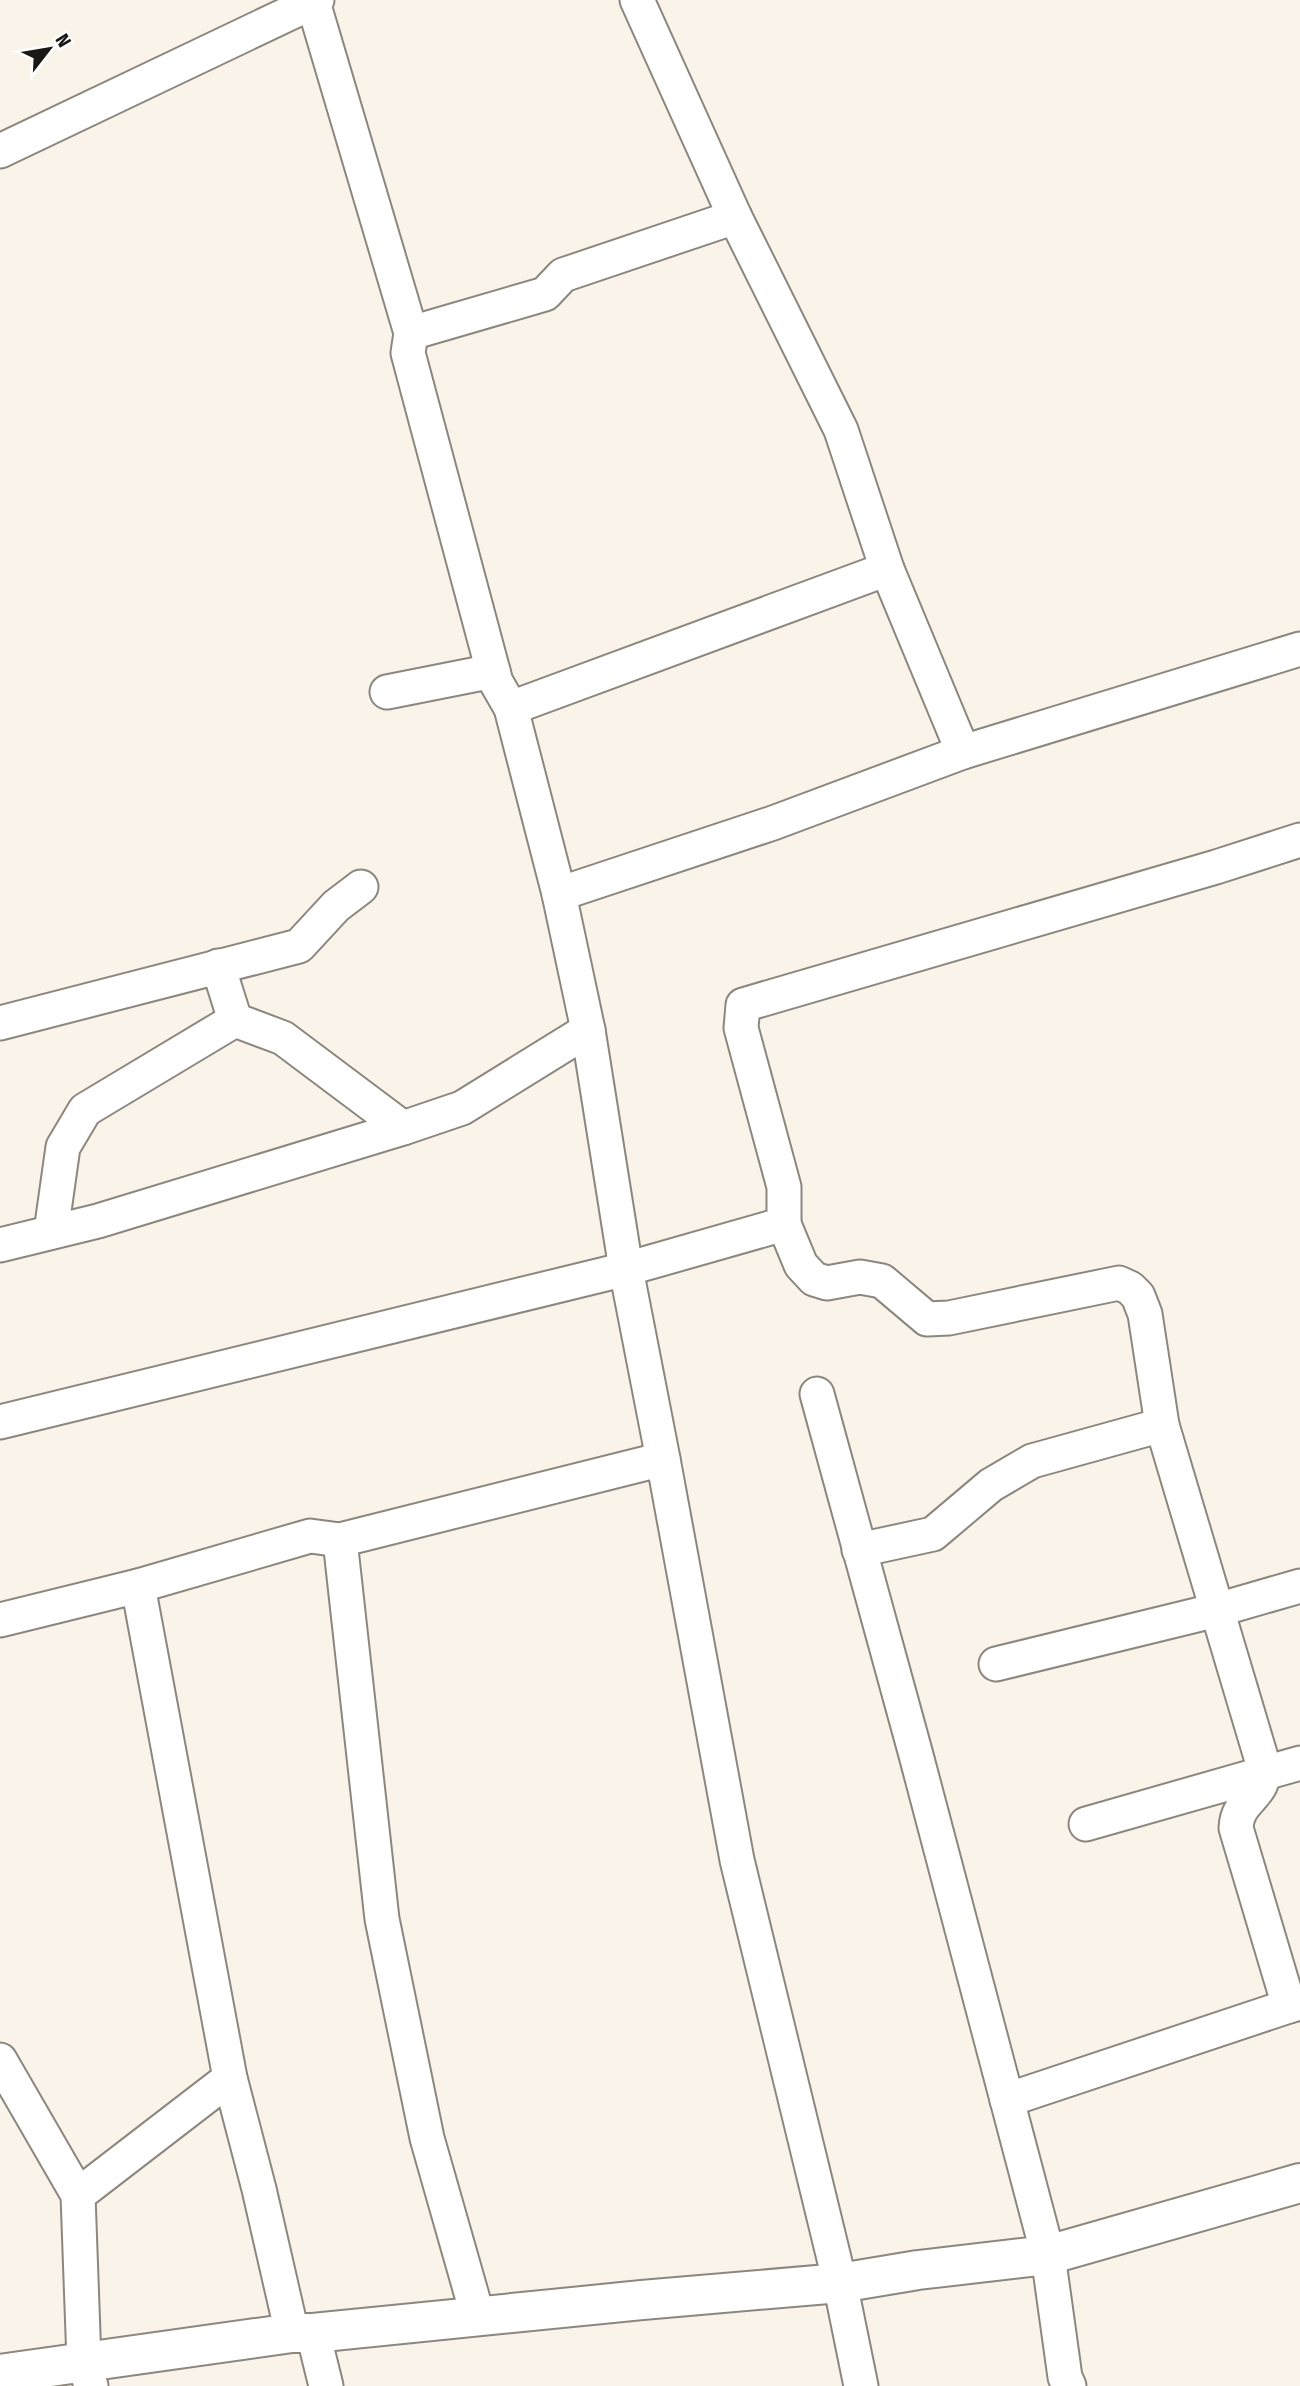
<svg xmlns="http://www.w3.org/2000/svg" width="1300" height="2386" font-family="'Fira Sans Condensed',sans-serif">
  <style>
    .lines { fill: none; stroke-linecap: round; stroke-linejoin: round }
    .minor-casing { stroke: #8c877e; stroke-width: 37 }
    .tertiary-casing { stroke: #8c877e; stroke-width: 42 }
    .minor { stroke: #fff; stroke-width: 33 }
    .tertiary { stroke: #fff; stroke-width: 38 }
  </style>
  <rect width="100%" height="100%" fill="#f9f3ea"/>
  <g class="lines">
    <g class="minor-casing">
      <g id="minor">
        <polyline points="317,0 313,2 411,333 408,353 493,671 496,682 511,708 559,894 588,1030 626,1269 663,1459"/>
        <polyline points="637,0 735,217 841,430 887,569 963,752"/>
        <polyline points="0,151 313,2"/>
        <polyline points="411,333 545,294 563,275 735,217"/>
        <polyline points="387,692 493,671"/>
        <polyline points="511,708 887,569"/>
        <polyline points="559,894 773,823 963,752 1300,649"/>
        <polyline points="218,966 235,1020"/>
        <polyline points="0,1023 299,946 336,906 361,887"/>
        <path d="M784,1224L801,1265L814,1279L827,1283L860,1277L882,1281L927,1319L949,1318L1119,1283L1130,1288L1138,1296L1145,1314L1162,1425L1263,1764C1268,1797 1237,1797 1236,1828L1289,2006L1300,2003"/>
        <polyline points="51,1232 63,1147 85,1110 235,1020 283,1038 403,1128"/>
        <polyline points="0,1245 98,1221 403,1128 462,1108 588,1030"/>
        <polyline points="817,1394 916,1755 1048,2255 1065,2377 1069,2386"/>
        <polyline points="0,1422 626,1269 784,1224 784,1187 741,1028 743,1005 1216,867 1300,840"/>
        <polyline points="340,1540 382,1919 427,2138 478,2317"/>
        <polyline points="859,1550 933,1534 991,1485 1032,1461 1162,1425"/>
        <polyline points="138,1586 230,2078 259,2189 292,2333"/>
        <polyline points="0,1620 138,1586 310,1536 340,1540 663,1459 737,1860 840,2283 861,2386"/>
        <polyline points="996,1664 1217,1610 1300,1586"/>
        <polyline points="1086,1824 1300,1763"/>
        <polyline points="0,2060 78,2195 84,2362 91,2386"/>
        <polyline points="1007,2100 1289,2006"/>
        <polyline points="78,2195 230,2078"/>
        <polyline points="313,2333 326,2386"/>
      </g>
    </g>
    <g class="tertiary-casing">
      <polyline id="tertiary" points="0,2374 292,2333 313,2333 642,2300 840,2283 918,2270 1048,2255 1300,2183"/>
    </g>
    <use href="#minor" class="minor"/>
    <use href="#tertiary" class="tertiary"/>
  </g>
  <g transform="translate(49 49) rotate(59)" stroke="#ffffff" stroke-width="5" paint-order="stroke">
  <path d="M0-5L12 26L0 18L-12 26Z" fill="#1a1814"/>
  <text y="-10" font-size="19" font-weight="bold" text-anchor="middle" fill="#1a1814">N</text>
  </g>
</svg>
